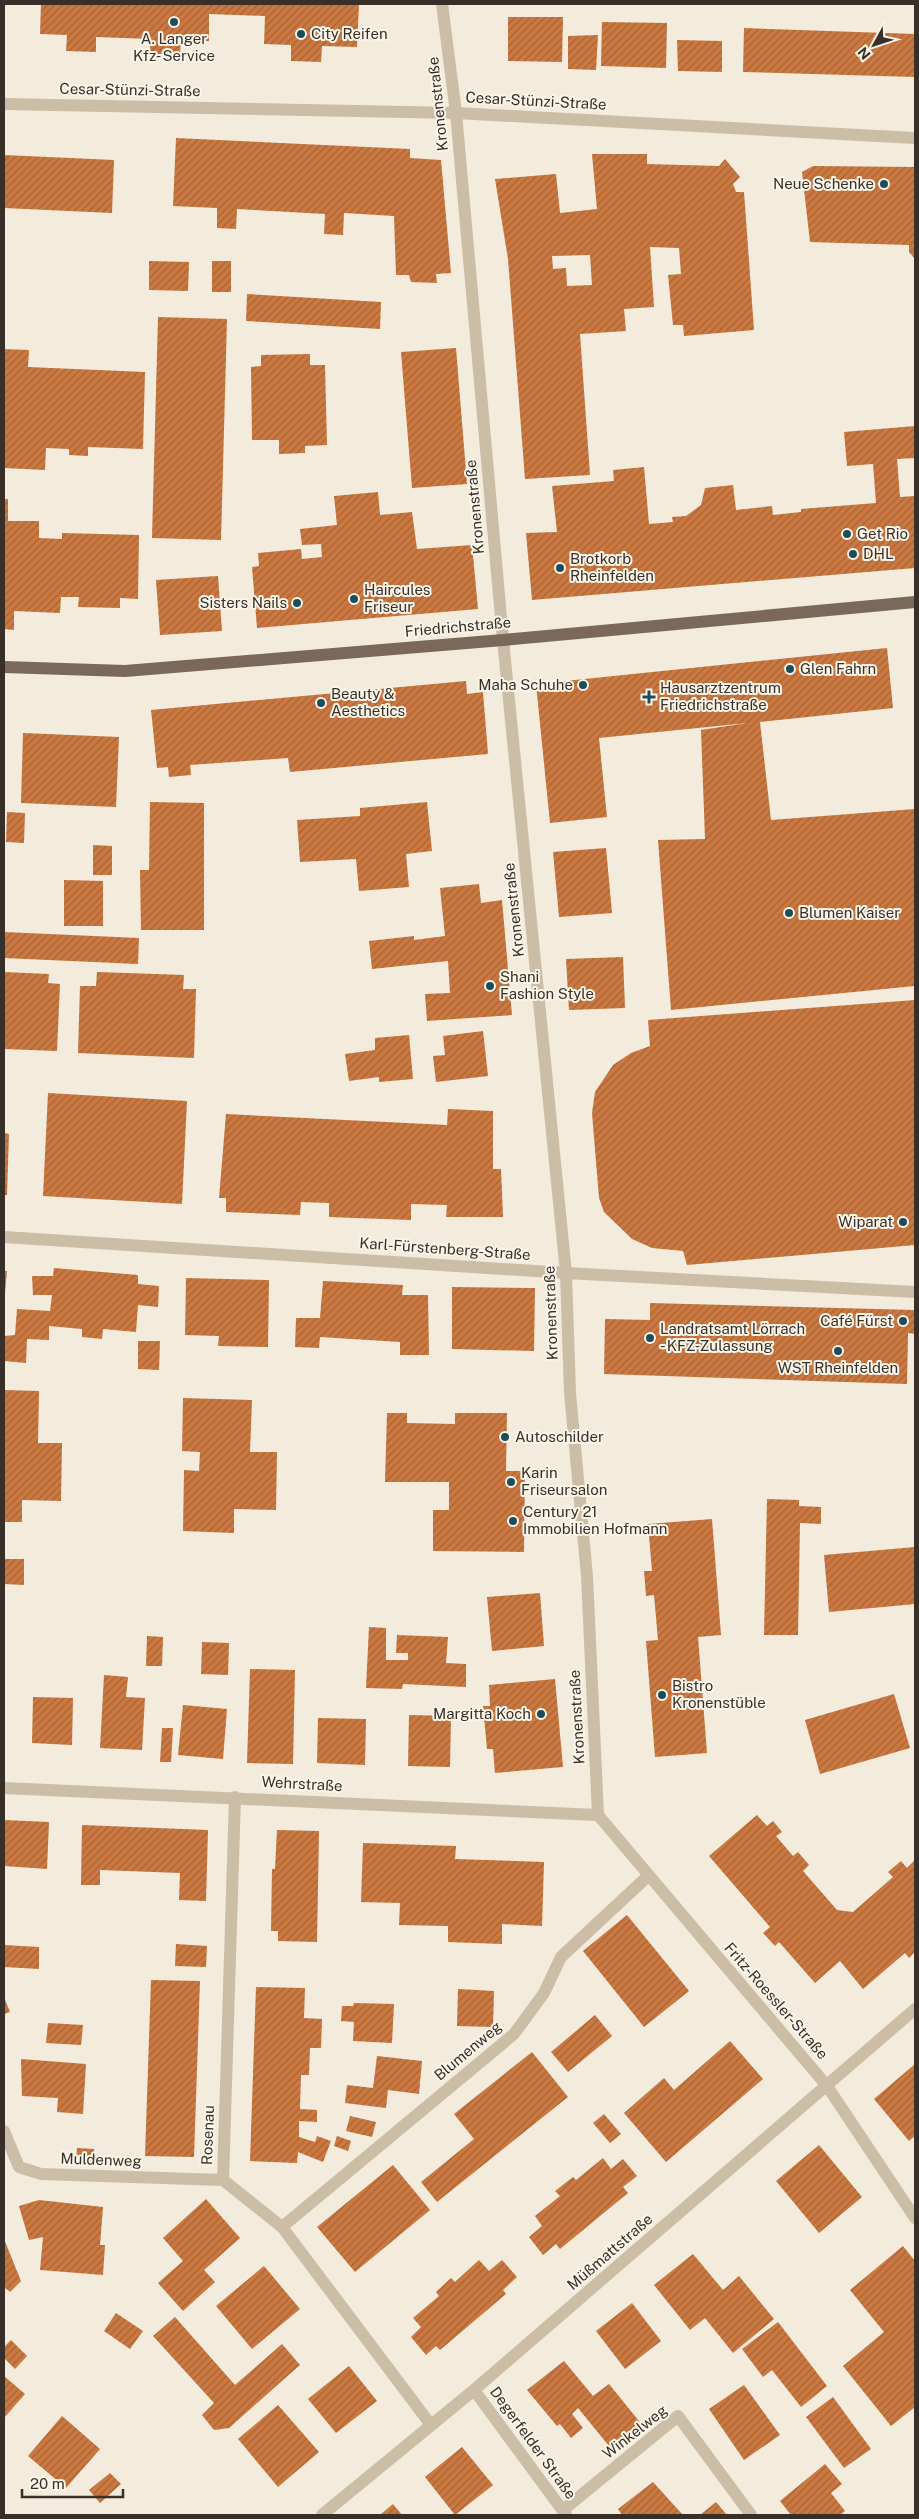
<svg xmlns="http://www.w3.org/2000/svg" width="919" height="2519" font-family="'Public Sans',sans-serif">
  <style>
    .building { fill: url(#building-hatch); fill-rule: evenodd }
    .lines { fill: none; stroke-linecap: round; stroke-linejoin: round }
    .street { stroke: #ccbda7; stroke-width: 12 }
    .primary { stroke: #7a6958; stroke-width: 12 }
    .poi-dot { fill: #1b4d5b; stroke: #faf5e8; stroke-width: 2 }
    .labels { text-anchor: middle; stroke-width: 4; stroke-linejoin: round; paint-order: stroke }
    .poi-label { font-size: 15px; fill: #382f28; stroke: #faf5e8; text-anchor: start }
    .street-label { font-size: 15px; fill: #382f28; stroke: #faf5e8 }
  </style>
  <defs>
    <pattern id="building-hatch" width="6" height="6" patternUnits="userSpaceOnUse" patternTransform="scale(1.25)"><rect width="6" height="6" fill="#cb7841"/><path d="M-1 1l2-2M0 6l6-6M5 7l2-2" fill="none" stroke="#a66336"/></pattern>
  </defs>
  <rect width="100%" height="100%" fill="#f3ebdb"/>
  <g class="building">
    <polygon points="41,4 359,4 357,47 322,46 321,62 291,61 291,45 264,44 265,16 209,14 209,41 181,40 180,55 150,54 150,39 96,37 96,52 66,51 67,35 40,34"/>
    <polygon points="508,17 563,17 562,62 508,61"/>
    <polygon points="602,22 667,23 666,68 601,66"/>
    <polygon points="744,28 915,34 915,77 743,72"/>
    <polygon points="598,35 596,70 568,69 568,36"/>
    <polygon points="677,40 722,41 722,72 678,71"/>
    <polygon points="176,138 410,149 410,158 441,160 451,273 436,274 437,283 411,282 409,275 396,275 394,216 344,213 343,235 324,234 325,214 237,209 236,229 217,228 217,208 173,206"/>
    <path d="M592,154H647V164L719,166L725,159L740,177L733,184L736,192H744L754,330L684,336L683,325H673L668,275L681,274L679,248L650,247L654,307L624,309L626,331L580,334L590,475L525,479L508,259L495,179L556,174L560,213L597,209ZM590,255L592,285L567,286L566,268L553,269L552,256Z"/>
    <polygon points="4,155 114,160 112,213 4,208"/>
    <polygon points="813,166 915,167 915,259 909,252 909,245 810,242 802,172"/>
    <polygon points="149,261 189,262 188,291 149,290"/>
    <rect x="212" y="261" width="19" height="31"/>
    <polygon points="247,294 381,302 380,329 246,321"/>
    <polygon points="158,317 227,319 221,540 152,538"/>
    <polygon points="456,348 467,484 412,488 401,352"/>
    <polygon points="4,349 29,350 28,367 145,372 143,449 88,447 88,456 69,455 69,449 46,448 45,470 4,468"/>
    <polygon points="310,354 310,365 325,365 327,445 305,446 305,453 279,454 279,440 252,440 251,367 261,366 261,355"/>
    <polygon points="915,426 915,458 897,459 900,497 915,496 915,568 532,600 526,533 557,532 552,486 614,481 613,470 644,467 649,524 673,522 672,517 686,516 701,505 705,488 733,485 736,510 772,506 773,515 801,512 801,509 876,503 873,464 847,466 844,432"/>
    <polygon points="378,492 380,515 412,512 417,549 472,545 478,609 257,628 252,567 259,566 258,553 301,549 302,559 322,557 321,544 302,545 300,529 337,525 334,496"/>
    <polygon points="4,499 8,499 8,521 39,521 39,538 62,539 62,533 139,535 138,599 120,598 120,608 78,607 79,597 61,597 60,613 14,611 14,630 4,629"/>
    <polygon points="218,576 222,631 160,635 156,580"/>
    <polygon points="887,648 893,708 760,722 771,820 915,809 915,986 671,1010 658,840 705,839 701,730 747,723 599,738 607,817 550,823 536,684"/>
    <polygon points="466,681 467,694 483,692 488,754 290,772 288,758 190,765 191,775 169,777 168,767 157,768 151,710"/>
    <polygon points="23,733 119,737 116,807 21,803"/>
    <polygon points="150,802 204,803 204,930 141,930 140,870 149,870"/>
    <polygon points="427,802 432,851 406,854 409,887 359,891 356,859 300,862 297,820 360,816 360,808"/>
    <polygon points="7,812 25,813 24,843 6,842"/>
    <polygon points="93,845 112,846 112,875 93,875"/>
    <polygon points="606,848 612,913 559,917 553,852"/>
    <polygon points="64,880 103,881 103,926 64,926"/>
    <polygon points="479,884 481,903 502,900 512,1015 427,1021 425,994 450,993 448,961 372,969 369,941 414,936 414,940 445,936 440,888"/>
    <polygon points="4,932 139,938 138,964 4,958"/>
    <polygon points="623,957 625,1008 569,1010 566,959"/>
    <polygon points="4,972 49,974 48,983 60,984 57,1051 4,1049"/>
    <polygon points="97,972 184,975 183,989 196,989 194,1058 78,1053 80,986 96,986"/>
    <polygon points="915,1000 915,1245 687,1265 683,1251 652,1248 632,1239 604,1212 599,1198 592,1113 595,1092 613,1065 631,1053 650,1046 648,1020"/>
    <polygon points="483,1031 488,1076 436,1082 433,1056 445,1055 443,1036"/>
    <polygon points="409,1035 413,1079 379,1082 379,1077 349,1081 345,1054 375,1050 375,1038"/>
    <polygon points="48,1093 187,1101 182,1204 43,1196"/>
    <polygon points="448,1109 493,1111 493,1169 501,1169 503,1217 446,1217 447,1205 411,1204 411,1220 329,1217 329,1203 301,1202 300,1215 226,1212 226,1198 219,1198 226,1114 447,1125"/>
    <polygon points="4,1133 9,1134 7,1195 4,1195"/>
    <polygon points="54,1268 138,1275 138,1284 159,1286 158,1307 138,1305 136,1332 103,1329 102,1339 82,1337 82,1329 49,1326 49,1340 27,1339 26,1363 4,1361 4,1336 15,1335 17,1309 50,1311 52,1295 33,1295 32,1276 53,1276"/>
    <polygon points="4,1271 7,1271 5,1293 4,1293"/>
    <polygon points="186,1278 269,1280 268,1347 218,1346 219,1336 185,1335"/>
    <polygon points="323,1281 403,1285 402,1295 428,1295 429,1355 400,1355 400,1342 320,1337 319,1348 295,1347 296,1318 320,1318"/>
    <polygon points="452,1287 535,1288 534,1351 452,1349"/>
    <polygon points="650,1303 915,1310 915,1334 908,1333 907,1384 604,1374 605,1319 650,1320"/>
    <polygon points="138,1341 160,1341 159,1370 138,1369"/>
    <polygon points="4,1390 39,1391 38,1443 62,1443 61,1501 22,1500 22,1522 4,1522"/>
    <polygon points="183,1398 252,1400 250,1452 277,1452 276,1510 234,1509 234,1533 183,1531 184,1470 199,1471 200,1452 182,1451"/>
    <polygon points="387,1413 407,1413 407,1423 455,1424 455,1413 507,1413 506,1471 525,1471 524,1552 433,1551 433,1510 449,1510 449,1482 385,1482"/>
    <polygon points="767,1499 799,1500 799,1506 821,1507 821,1524 800,1523 798,1635 764,1635"/>
    <polygon points="712,1519 721,1635 698,1637 707,1753 655,1757 646,1641 658,1640 654,1595 646,1596 644,1571 652,1571 648,1524"/>
    <polygon points="915,1547 915,1604 829,1612 824,1555"/>
    <polygon points="4,1559 24,1559 24,1585 4,1584"/>
    <polygon points="540,1593 544,1646 492,1651 487,1597"/>
    <polygon points="369,1627 386,1628 386,1660 408,1660 408,1653 396,1653 397,1635 448,1637 446,1663 466,1664 466,1687 403,1684 402,1689 366,1688"/>
    <polygon points="147,1636 163,1637 162,1666 146,1666"/>
    <polygon points="202,1642 229,1643 228,1675 201,1674"/>
    <polygon points="250,1669 295,1670 293,1764 247,1763"/>
    <polygon points="104,1675 128,1677 126,1697 145,1698 142,1750 100,1748"/>
    <polygon points="555,1679 563,1767 495,1773 493,1749 487,1749 483,1706 490,1706 489,1685"/>
    <polygon points="894,1694 910,1748 820,1774 805,1720"/>
    <polygon points="33,1697 73,1698 72,1745 32,1743"/>
    <polygon points="183,1705 227,1709 223,1759 178,1755"/>
    <polygon points="409,1715 451,1716 450,1767 408,1766"/>
    <polygon points="318,1718 366,1719 365,1765 317,1763"/>
    <polygon points="162,1728 173,1728 171,1762 160,1762"/>
    <polygon points="757,1815 767,1826 773,1821 782,1832 776,1836 793,1856 798,1852 809,1865 803,1871 837,1910 853,1912 893,1877 888,1872 901,1861 907,1868 915,1860 915,1952 909,1958 905,1953 863,1989 840,1961 815,1983 779,1942 775,1946 763,1933 770,1927 709,1856"/>
    <polygon points="4,1820 49,1822 47,1869 4,1866"/>
    <polygon points="82,1825 208,1830 206,1901 179,1900 180,1873 100,1870 100,1885 81,1885"/>
    <polygon points="277,1830 319,1831 317,1942 278,1941 278,1931 271,1931 272,1869 275,1869"/>
    <polygon points="363,1843 456,1846 455,1859 544,1862 542,1926 502,1924 502,1944 448,1942 448,1926 399,1925 400,1903 361,1902"/>
    <polygon points="627,1915 689,1991 644,2027 583,1951"/>
    <polygon points="176,1944 207,1946 206,1967 175,1966"/>
    <polygon points="4,1945 39,1947 39,1969 4,1967"/>
    <polygon points="151,1980 200,1981 194,2157 145,2156"/>
    <polygon points="256,1987 305,1988 304,2018 322,2019 321,2048 310,2048 309,2075 301,2075 300,2109 317,2110 317,2122 299,2121 299,2137 315,2142 317,2136 331,2141 323,2162 298,2152 297,2163 250,2161"/>
    <polygon points="458,1989 494,1991 493,2027 457,2026"/>
    <polygon points="4,1997 10,2012 4,2014"/>
    <polygon points="354,2003 394,2004 392,2043 353,2041 354,2022 341,2021 342,2006 353,2006"/>
    <polygon points="595,2015 612,2036 568,2072 551,2052"/>
    <polygon points="48,2023 83,2025 81,2045 46,2043"/>
    <polygon points="730,2041 763,2079 666,2162 624,2113 664,2078 674,2090"/>
    <polygon points="532,2052 568,2097 437,2202 421,2182 474,2139 454,2114"/>
    <polygon points="377,2056 422,2061 419,2094 388,2090 386,2108 345,2103 347,2085 373,2088"/>
    <polygon points="21,2059 86,2064 83,2114 57,2112 58,2098 22,2096"/>
    <polygon points="915,2064 915,2136 909,2141 874,2099"/>
    <polygon points="604,2114 621,2134 610,2143 593,2123"/>
    <polygon points="350,2116 376,2122 372,2137 346,2131"/>
    <polygon points="337,2136 351,2141 348,2151 334,2146"/>
    <polygon points="819,2145 862,2197 819,2233 776,2181"/>
    <polygon points="77,2148 94,2149 93,2166 76,2165"/>
    <polygon points="603,2158 611,2169 623,2159 637,2176 623,2187 628,2193 560,2249 556,2244 543,2255 529,2237 542,2226 535,2216 560,2196 555,2191 573,2177 576,2180"/>
    <polygon points="393,2165 430,2210 355,2272 317,2227"/>
    <polygon points="206,2199 240,2238 204,2270 215,2282 183,2311 158,2283 183,2261 163,2238"/>
    <polygon points="39,2200 103,2207 100,2245 105,2245 103,2275 40,2270 43,2237 29,2240 19,2206"/>
    <polygon points="4,2239 21,2281 10,2292 4,2287"/>
    <polygon points="903,2246 915,2261 915,2407 891,2426 843,2366 884,2332 850,2290"/>
    <polygon points="693,2254 723,2290 739,2276 774,2319 733,2353 705,2318 690,2330 654,2285"/>
    <polygon points="479,2260 489,2271 502,2260 517,2277 503,2290 506,2294 440,2350 436,2346 426,2355 411,2337 421,2327 413,2318 439,2296 436,2292 451,2278 455,2282"/>
    <polygon points="264,2266 300,2309 252,2349 216,2306"/>
    <polygon points="632,2303 661,2341 625,2369 596,2331"/>
    <polygon points="116,2313 143,2331 130,2349 104,2331"/>
    <polygon points="175,2317 235,2385 282,2344 300,2365 229,2428 214,2430 202,2415 214,2403 153,2336"/>
    <polygon points="778,2322 827,2386 801,2407 772,2370 763,2377 742,2349"/>
    <polygon points="11,2340 27,2356 15,2369 4,2358 4,2347"/>
    <polygon points="564,2361 593,2396 609,2384 643,2426 613,2451 578,2408 572,2414 583,2428 571,2438 560,2424 557,2426 527,2390"/>
    <polygon points="349,2366 377,2401 336,2433 308,2399"/>
    <polygon points="4,2376 25,2394 4,2418"/>
    <polygon points="744,2385 780,2435 744,2460 709,2409"/>
    <polygon points="833,2397 871,2449 844,2468 806,2417"/>
    <polygon points="278,2405 319,2452 278,2487 238,2439"/>
    <polygon points="62,2416 100,2449 66,2488 28,2456"/>
    <polygon points="462,2447 493,2485 455,2515 425,2477"/>
    <polygon points="825,2464 842,2484 831,2493 845,2511 840,2515 791,2515 780,2501"/>
    <polygon points="110,2473 121,2484 100,2503 89,2490"/>
    <polygon points="653,2482 683,2515 622,2515 618,2509"/>
    <polygon points="716,2502 727,2515 700,2515"/>
    <polygon points="393,2504 402,2515 380,2515"/>
  </g>
  <g class="lines">
    <g class="street">
      <polyline points="442,4 456,113 503,640 566,1273 570,1393 587,1576 598,1815"/>
      <polyline points="4,104 456,113 915,138"/>
      <polyline points="4,1237 566,1273 915,1292"/>
      <polyline points="4,1788 598,1815"/>
      <polyline points="235,1797 223,2180 282,2227 431,2425"/>
      <polyline points="598,1815 827,2086 915,2218"/>
      <polyline points="4,2131 19,2167 41,2174 223,2180"/>
      <polyline points="282,2227 514,2034 544,1993 561,1957 648,1876"/>
      <polyline points="474,2390 566,2515"/>
      <polyline points="563,2510 678,2416 751,2515"/>
      <polyline points="322,2515 474,2390 915,2009"/>
    </g>
    <polyline class="primary" points="4,667 125,671 503,640 915,602"/>
  </g>
  <g class="poi-dot">
    <circle cx="174" cy="22" r="5"/>
    <circle cx="301" cy="34" r="5"/>
    <circle cx="884" cy="184" r="5"/>
    <circle cx="847" cy="534" r="5"/>
    <circle cx="853" cy="554" r="5"/>
    <circle cx="560" cy="568" r="5"/>
    <circle cx="354" cy="599" r="5"/>
    <circle cx="297" cy="603" r="5"/>
    <circle cx="790" cy="669" r="5"/>
    <circle cx="583" cy="685" r="5"/>
    <path d="M646.5 689.5h5v5h5v5h-5v5h-5v-5h-5v-5h5z"/>
    <circle cx="321" cy="703" r="5"/>
    <circle cx="789" cy="913" r="5"/>
    <circle cx="490" cy="986" r="5"/>
    <circle cx="903" cy="1222" r="5"/>
    <circle cx="903" cy="1321" r="5"/>
    <circle cx="650" cy="1338" r="5"/>
    <circle cx="838" cy="1351" r="5"/>
    <circle cx="505" cy="1437" r="5"/>
    <circle cx="511" cy="1482" r="5"/>
    <circle cx="513" cy="1521" r="5"/>
    <circle cx="662" cy="1695" r="5"/>
    <circle cx="541" cy="1714" r="5"/>
  </g>
  <g class="labels">
    <g class="poi-label">
      <text x="311" y="39">City Reifen</text>
      <text x="174" y="44" text-anchor="middle">A. Langer<tspan x="174" dy="17">Kfz- Service</tspan></text>
      <text x="874" y="189" text-anchor="end">Neue Schenke</text>
      <text x="857" y="539">Get Rio</text>
      <text x="863" y="559">DHL</text>
      <text x="570" y="564">Brotkorb<tspan x="570" dy="17">Rheinfelden</tspan></text>
      <text x="364" y="595">Haircules<tspan x="364" dy="17">Friseur</tspan></text>
      <text x="287" y="608" text-anchor="end">Sisters Nails</text>
      <text x="800" y="674">Glen Fahrn</text>
      <text x="573" y="690" text-anchor="end">Maha Schuhe</text>
      <text x="660" y="693">Hausarztzentrum<tspan x="660" dy="17">Friedrichstraße</tspan></text>
      <text x="331" y="699">Beauty &amp;<tspan x="331" dy="17">Aesthetics</tspan></text>
      <text x="799" y="918">Blumen Kaiser</text>
      <text x="500" y="982">Shani<tspan x="500" dy="17">Fashion Style</tspan></text>
      <text x="893" y="1227" text-anchor="end">Wiparat</text>
      <text x="893" y="1326" text-anchor="end">Café Fürst</text>
      <text x="660" y="1334">Landratsamt Lörrach<tspan x="660" dy="17">- KFZ-Zulassung</tspan></text>
      <text x="838" y="1373" text-anchor="middle">WST Rheinfelden</text>
      <text x="515" y="1442">Autoschilder</text>
      <text x="521" y="1478">Karin<tspan x="521" dy="17">Friseursalon</tspan></text>
      <text x="523" y="1517">Century 21<tspan x="523" dy="17">Immobilien Hofmann</tspan></text>
      <text x="672" y="1691">Bistro<tspan x="672" dy="17">Kronenstüble</tspan></text>
      <text x="531" y="1719" text-anchor="end">Margitta Koch</text>
    </g>
    <g class="street-label">
      <text transform="translate(130 90) rotate(1)" y="5">Cesar-Stünzi-Straße</text>
      <text transform="translate(536 101) rotate(3)" y="5">Cesar-Stünzi-Straße</text>
      <text transform="translate(438 104) rotate(-96)" y="5">Kronenstraße</text>
      <text transform="translate(475 507) rotate(-95)" y="5">Kronenstraße</text>
      <text transform="translate(458 627) rotate(-5)" y="5">Friedrichstraße</text>
      <text transform="translate(514 910) rotate(-96)" y="5">Kronenstraße</text>
      <text transform="translate(445 1249) rotate(4)" y="5">Karl-Fürstenberg-Straße</text>
      <text transform="translate(551 1313) rotate(-92)" y="5">Kronenstraße</text>
      <text transform="translate(577 1717) rotate(-93)" y="5">Kronenstraße</text>
      <text transform="translate(302 1784) rotate(3)" y="5">Wehrstraße</text>
      <text transform="translate(776 2001) rotate(49)" y="5">Fritz-Roessler-Straße</text>
      <text transform="translate(468 2051) rotate(-40)" y="5">Blumenweg</text>
      <text transform="translate(208 2135) rotate(-88)" y="5">Rosenau</text>
      <text transform="translate(101 2160) rotate(2)" y="5">Muldenweg</text>
      <text transform="translate(610 2252) rotate(-41)" y="5">Müßmattstraße</text>
      <text transform="translate(635 2432) rotate(-38)" y="5">Winkelweg</text>
      <text transform="translate(533 2443) rotate(54)" y="5">Degerfelder Straße</text>
    </g>
  </g>
  <rect width="919" height="2519" fill="none" stroke="#382f28" stroke-width="10"/>
  <g transform="translate(874 45) rotate(230)" stroke="#faf5e8" stroke-width="4" paint-order="stroke">
  <path d="M0-4L9 19L0 12L-9 19Z" fill="#382f28"/>
  <text y="-8" font-size="14" font-weight="bold" text-anchor="middle" fill="#382f28">N</text>
  </g>
  <path d="M22 2489v8h101v-8" fill="none" stroke="#382f28" stroke-width="2.5"/>
  <text x="30" y="2489" font-size="15" fill="#382f28" stroke="#faf5e8" stroke-width="4" paint-order="stroke">20 m</text>
</svg>
